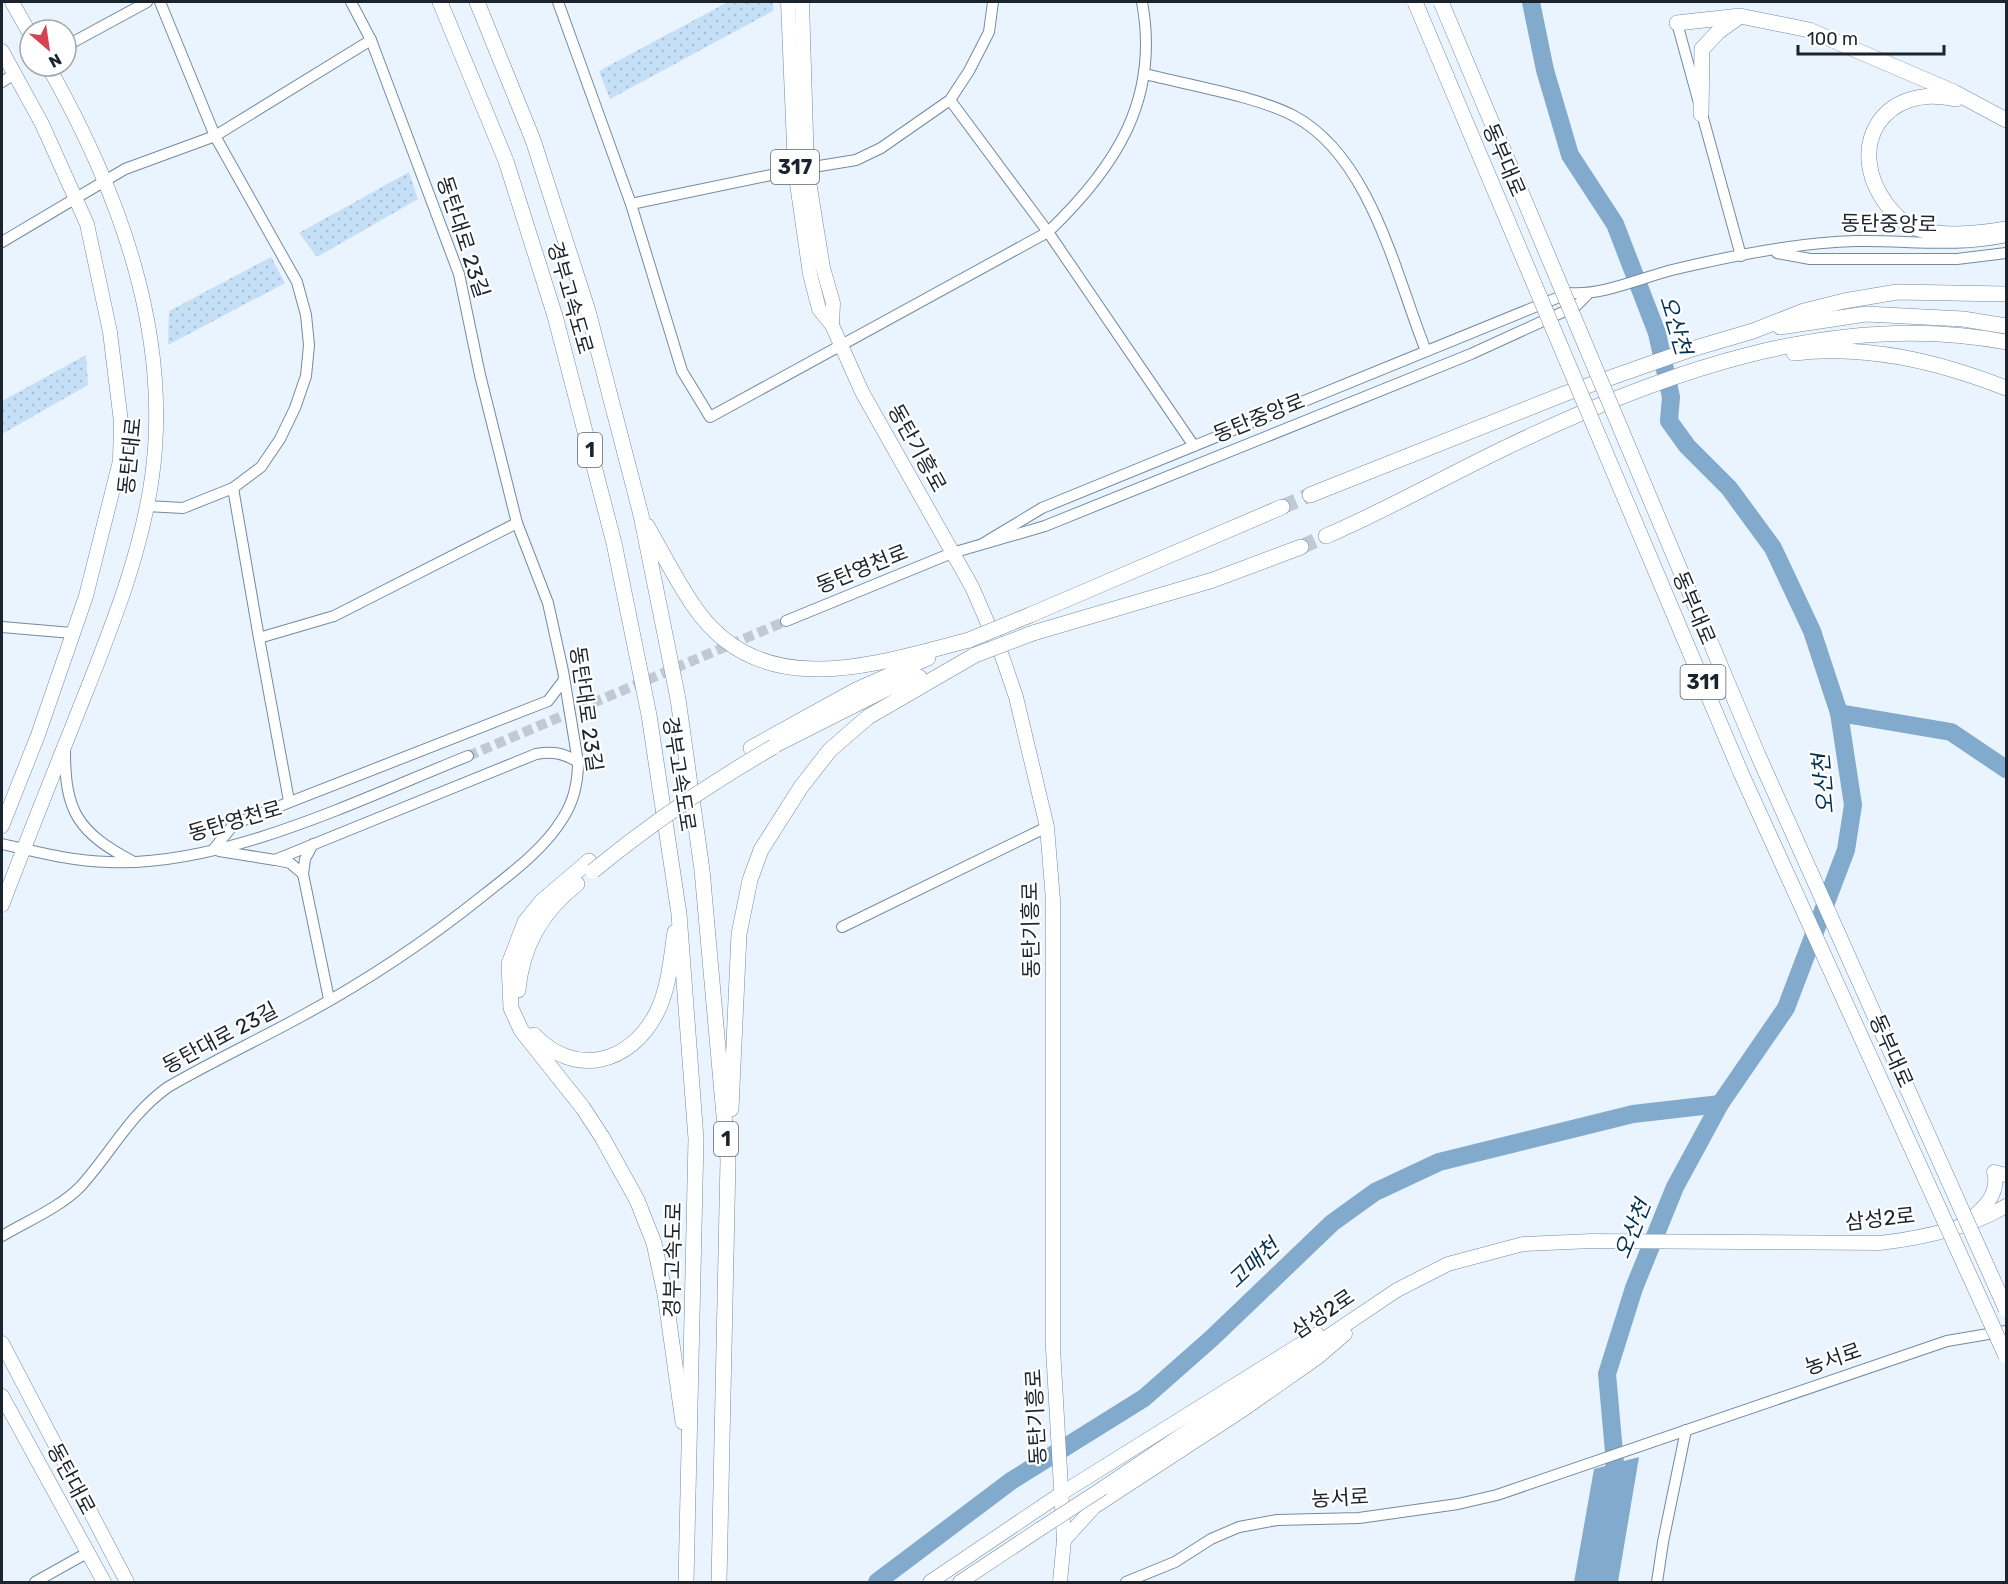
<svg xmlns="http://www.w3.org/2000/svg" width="2008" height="1584" font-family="Rubik,'Noto Sans KR',sans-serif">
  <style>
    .green { fill: url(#green-dots) }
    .water { fill: #82aacd }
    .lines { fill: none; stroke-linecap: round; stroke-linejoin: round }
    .river { stroke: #82aacd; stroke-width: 18 }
    .minor-tunnel { stroke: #c1cad4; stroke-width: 10; stroke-dasharray: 10 5; stroke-linecap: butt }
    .highway-tunnel { stroke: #c1cad4; stroke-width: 15; stroke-dasharray: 15 8; stroke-linecap: butt }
    .minor-casing { stroke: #738ba0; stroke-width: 12 }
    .major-casing { stroke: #738ba0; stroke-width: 15 }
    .highway-casing { stroke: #738ba0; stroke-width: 16 }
    .minor { stroke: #fff; stroke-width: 10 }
    .major { stroke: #fff; stroke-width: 14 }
    .highway { stroke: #fff; stroke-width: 15 }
    .major-bridge-casing { stroke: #738ba0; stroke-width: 15; stroke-linecap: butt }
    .highway-bridge-casing { stroke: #738ba0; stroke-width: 16; stroke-linecap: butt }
    .major-bridge { stroke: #fff; stroke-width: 14 }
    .highway-bridge { stroke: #fff; stroke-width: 15 }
    .labels { text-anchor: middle; stroke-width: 4.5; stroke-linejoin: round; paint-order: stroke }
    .shield { fill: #fff; stroke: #5f666c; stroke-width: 1.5 }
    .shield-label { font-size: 20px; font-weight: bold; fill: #1b242d }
    .street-label { font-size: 21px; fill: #1b242d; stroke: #fff }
    .water-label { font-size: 22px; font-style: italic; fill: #003052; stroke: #fff }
  </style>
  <defs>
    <pattern id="green-dots" width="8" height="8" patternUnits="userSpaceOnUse" patternTransform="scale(1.5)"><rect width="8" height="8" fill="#c5dff6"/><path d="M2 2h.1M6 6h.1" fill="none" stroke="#a9bfd3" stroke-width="1.8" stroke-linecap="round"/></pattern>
  </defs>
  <rect width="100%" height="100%" fill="#eaf4fe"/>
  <g class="green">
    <polygon points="728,2 773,2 773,11 610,99 599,71"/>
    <polygon points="409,172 418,199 317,257 299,233"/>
    <polygon points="271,257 285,283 168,345 169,311"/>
    <polygon points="86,355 88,385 2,434 2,401"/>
  </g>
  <polygon class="water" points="1639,1457 1618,1582 1574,1582 1594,1469"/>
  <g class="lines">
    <g class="river">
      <polyline points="1531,2 1545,70 1570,155 1615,224 1657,333 1671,397 1669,421 1687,446 1729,488 1773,548 1812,631 1839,713 1853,805 1846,850 1786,1008 1720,1104 1675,1187 1634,1288 1607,1374 1615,1463 1610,1486"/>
      <polyline points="1839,713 1951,732 2006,769"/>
      <polyline points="877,1582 1011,1481 1144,1398 1212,1338 1332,1223 1375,1192 1439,1162 1633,1114 1720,1104"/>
    </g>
    <polyline class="minor-tunnel" points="468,756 786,621"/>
    <g class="highway-tunnel">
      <polyline points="1282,507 1310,495"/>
      <polyline points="1301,547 1326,536"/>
    </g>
    <g class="minor-casing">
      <g id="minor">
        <polyline points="160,2 215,136 297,282 306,315 309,345 306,376 295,408 280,439 261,467 233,488"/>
        <path d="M558,2L631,204L682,371L710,417L1048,232C1116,167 1160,99 1142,2"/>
        <polyline points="1677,23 1741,256"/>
        <polyline points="66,46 147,2"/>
        <path d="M1145,74C1188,85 1256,96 1294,116C1371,157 1396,276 1426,351"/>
        <polyline points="2,82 14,74"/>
        <polyline points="950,100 1048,232 1194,446"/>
        <polyline points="631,204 795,170 856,160 881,148 950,100 969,71 989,32 993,2"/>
        <polyline points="2,242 125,169 215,136 371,40"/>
        <polyline points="1777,253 1810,259 1957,259 2006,253"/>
        <polyline points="146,506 183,508 233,488 259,638"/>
        <path d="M984,543L1042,508L1569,293C1604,296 1642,277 1676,269C1731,256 1799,242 1856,241C1907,240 1956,248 2006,237"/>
        <polyline points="786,621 952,553 1045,526 1471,354 1576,306 1587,295"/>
        <polyline points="2,627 72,633"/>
        <path d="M65,751C65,812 78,832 132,861"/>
        <polyline points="289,801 259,638 334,616 517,523"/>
        <path d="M2,844C37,852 71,861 109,862C225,867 360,799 468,756"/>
        <polyline points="313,844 305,859 303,874 329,999"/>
        <polyline points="213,850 234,824 548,701 564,680"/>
        <path d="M219,851L275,860L536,754C553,751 563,753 578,762"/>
        <polyline points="276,860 290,863 303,874"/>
        <polyline points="842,927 1047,827"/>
        <path d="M2,1236C27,1221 59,1208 80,1187C111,1153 130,1114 168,1087C211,1062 256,1041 300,1017C365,982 428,940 485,894C513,872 545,848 563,818C574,801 578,782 578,762L563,671L548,603L517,523L480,375L459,274L371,40L351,2"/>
        <polyline points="35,1582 87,1553"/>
        <polyline points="1126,1582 1175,1562 1211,1539 1239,1527 1277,1520 1359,1518 1458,1504 1497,1495 1947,1341 2006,1331"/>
        <polyline points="1657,1582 1663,1542 1686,1430"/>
      </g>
    </g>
    <g class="major-casing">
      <g id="major">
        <polyline points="12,2 30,34"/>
        <polyline points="788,2 795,170 810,274 819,309 832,325 862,392 972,587 1002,656 1016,697 1047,827 1053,900 1053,1348 1064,1540 1060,1582"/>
        <polyline points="802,2 807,169 823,268 833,303 832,325"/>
        <polyline points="2,51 42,124 87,224 110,332 121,422 120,461 86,596 38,735 2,826"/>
        <path d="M2,905C28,837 55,770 82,702C111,629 141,555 152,477C172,332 118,190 48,66"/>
        <path d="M1970,1219C1985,1208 2000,1192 1994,1172L2006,1175"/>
        <polyline points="2,1343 127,1582"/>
        <polyline points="2,1396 104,1582"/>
        <path d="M1103,1488L1397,1290L1448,1264L1523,1244L1592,1241L1880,1243C1923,1238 1969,1228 2006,1206"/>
        <polyline points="1064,1540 1094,1507 1241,1411 1318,1357 1345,1334"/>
        <polyline points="930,1582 1062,1493 1317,1334"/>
        <polyline points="960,1582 1040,1529"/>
      </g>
    </g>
    <g class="highway-casing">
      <g id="highway">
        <polyline points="440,2 506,161 555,316 614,543 649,715 679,914 696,1139 686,1582"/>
        <polyline points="477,2 533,140 588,311 641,515 678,699 702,870 728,1160 719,1582"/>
        <polyline points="1677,23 1740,16 1809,30 1954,92 2006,120"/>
        <path d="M1956,99C1884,82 1843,146 1887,205C1894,214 1903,224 1915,228C1942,237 1978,234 2006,229"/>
        <polyline points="1701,114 1702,49 1718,32 1739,17"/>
        <polyline points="1780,327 1866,314 1963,319 2006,326"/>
        <path d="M1794,353C1867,344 1939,362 2006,388"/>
        <polyline points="1310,495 1564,394 1692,349 1753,331 1804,311 1844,301 1897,292 2006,294"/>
        <path d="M647,526C662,552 676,580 693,605C760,705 875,664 969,640"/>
        <path d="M1326,536C1389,509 1448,475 1509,446C1661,373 1836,309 2006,342"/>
        <polyline points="1030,615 1282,507"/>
        <polyline points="1033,633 1213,580 1301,547"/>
        <polyline points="775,745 888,688 919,677"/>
        <polyline points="751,748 856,690 928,658"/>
        <polyline points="589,861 542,901 525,922 509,964 511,1008 521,1030 583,1108 602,1137 637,1200 654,1243 665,1294 683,1422"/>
        <path d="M518,990C522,946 542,911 577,884"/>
        <path d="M534,1035C575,1078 631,1064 657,1012C669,988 671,958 675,932"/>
        <polyline points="731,1109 739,934 750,880 761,850 801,787 830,750 868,717 975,655"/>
      </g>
    </g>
    <use href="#minor" class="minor"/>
    <use href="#major" class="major"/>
    <use href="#highway" class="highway"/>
    <g class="major-bridge-casing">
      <polyline id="major-bridge" points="1040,1529 1103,1488"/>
    </g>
    <g class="highway-bridge-casing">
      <g id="highway-bridge">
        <polyline points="1415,2 1741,773 2006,1356"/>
        <polyline points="1441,2 1758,755 2006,1309"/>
        <polyline points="969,640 1030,615"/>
        <polyline points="975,655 1033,633"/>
        <path d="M593,871C650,824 709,784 773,747"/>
      </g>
    </g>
    <use href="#major-bridge" class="major-bridge"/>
    <use href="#highway-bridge" class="highway-bridge"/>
  </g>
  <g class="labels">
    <g class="shield">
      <rect x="771" y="150" width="48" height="34" rx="4.5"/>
      <rect x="578" y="433" width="24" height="34" rx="4.5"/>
      <rect x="1680.5" y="665" width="45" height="34" rx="4.5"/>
      <rect x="714" y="1122" width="24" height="34" rx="4.5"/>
    </g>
    <g class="shield-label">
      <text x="795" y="174">317</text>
      <text x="590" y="457">1</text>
      <text x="1703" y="689">311</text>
      <text x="726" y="1146">1</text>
    </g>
    <g class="street-label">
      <text transform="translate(1504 160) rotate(67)" y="7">동부대로</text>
      <text transform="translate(1889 224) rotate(1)" y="7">동탄중앙로</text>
      <text transform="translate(463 237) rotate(72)" y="7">동탄대로 23길</text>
      <text transform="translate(570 298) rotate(74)" y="7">경부고속도로</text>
      <text transform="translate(1259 418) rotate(-22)" y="7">동탄중앙로</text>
      <text transform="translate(917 448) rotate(61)" y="7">동탄기흥로</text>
      <text transform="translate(130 456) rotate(-84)" y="7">동탄대로</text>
      <text transform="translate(862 569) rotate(-22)" y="7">동탄영천로</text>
      <text transform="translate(1694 608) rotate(67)" y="7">동부대로</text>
      <text transform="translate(586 709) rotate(82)" y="7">동탄대로 23길</text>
      <text transform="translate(679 774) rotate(81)" y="7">경부고속도로</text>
      <text transform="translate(235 821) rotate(-16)" y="7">동탄영천로</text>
      <text transform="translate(1031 930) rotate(-91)" y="7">동탄기흥로</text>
      <text transform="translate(220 1038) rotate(-28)" y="7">동탄대로 23길</text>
      <text transform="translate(1891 1051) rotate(66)" y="7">동부대로</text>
      <text transform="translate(1880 1219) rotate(-6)" y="7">삼성2로</text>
      <text transform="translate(673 1260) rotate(-89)" y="7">경부고속도로</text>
      <text transform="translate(1323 1314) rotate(-34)" y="7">삼성2로</text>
      <text transform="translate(1833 1359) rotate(-19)" y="7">농서로</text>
      <text transform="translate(1036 1417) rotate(-93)" y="7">동탄기흥로</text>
      <text transform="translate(71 1479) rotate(62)" y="7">동탄대로</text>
      <text transform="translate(1340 1498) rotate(-3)" y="7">농서로</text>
    </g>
    <g class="water-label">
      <text transform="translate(1676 325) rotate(73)" y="8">오산천</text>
      <text transform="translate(1823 784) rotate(-95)" y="8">오산천</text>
      <text transform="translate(1632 1229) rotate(-68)" y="8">오산천</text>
      <text transform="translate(1253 1263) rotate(-43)" y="8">고매천</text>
    </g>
  </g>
  <rect width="2008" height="1584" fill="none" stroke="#1b242d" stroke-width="6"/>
  <g transform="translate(48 48) rotate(151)"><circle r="28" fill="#ffffff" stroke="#a4a7ab" stroke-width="1.5"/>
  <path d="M0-4.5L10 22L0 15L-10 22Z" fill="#d34352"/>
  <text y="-9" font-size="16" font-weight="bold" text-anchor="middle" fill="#1b242d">N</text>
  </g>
  <path d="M1798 45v9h146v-9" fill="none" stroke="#1b242d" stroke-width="3"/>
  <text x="1807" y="45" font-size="18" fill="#1b242d" stroke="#ffffff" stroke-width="4.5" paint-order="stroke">100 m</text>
</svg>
